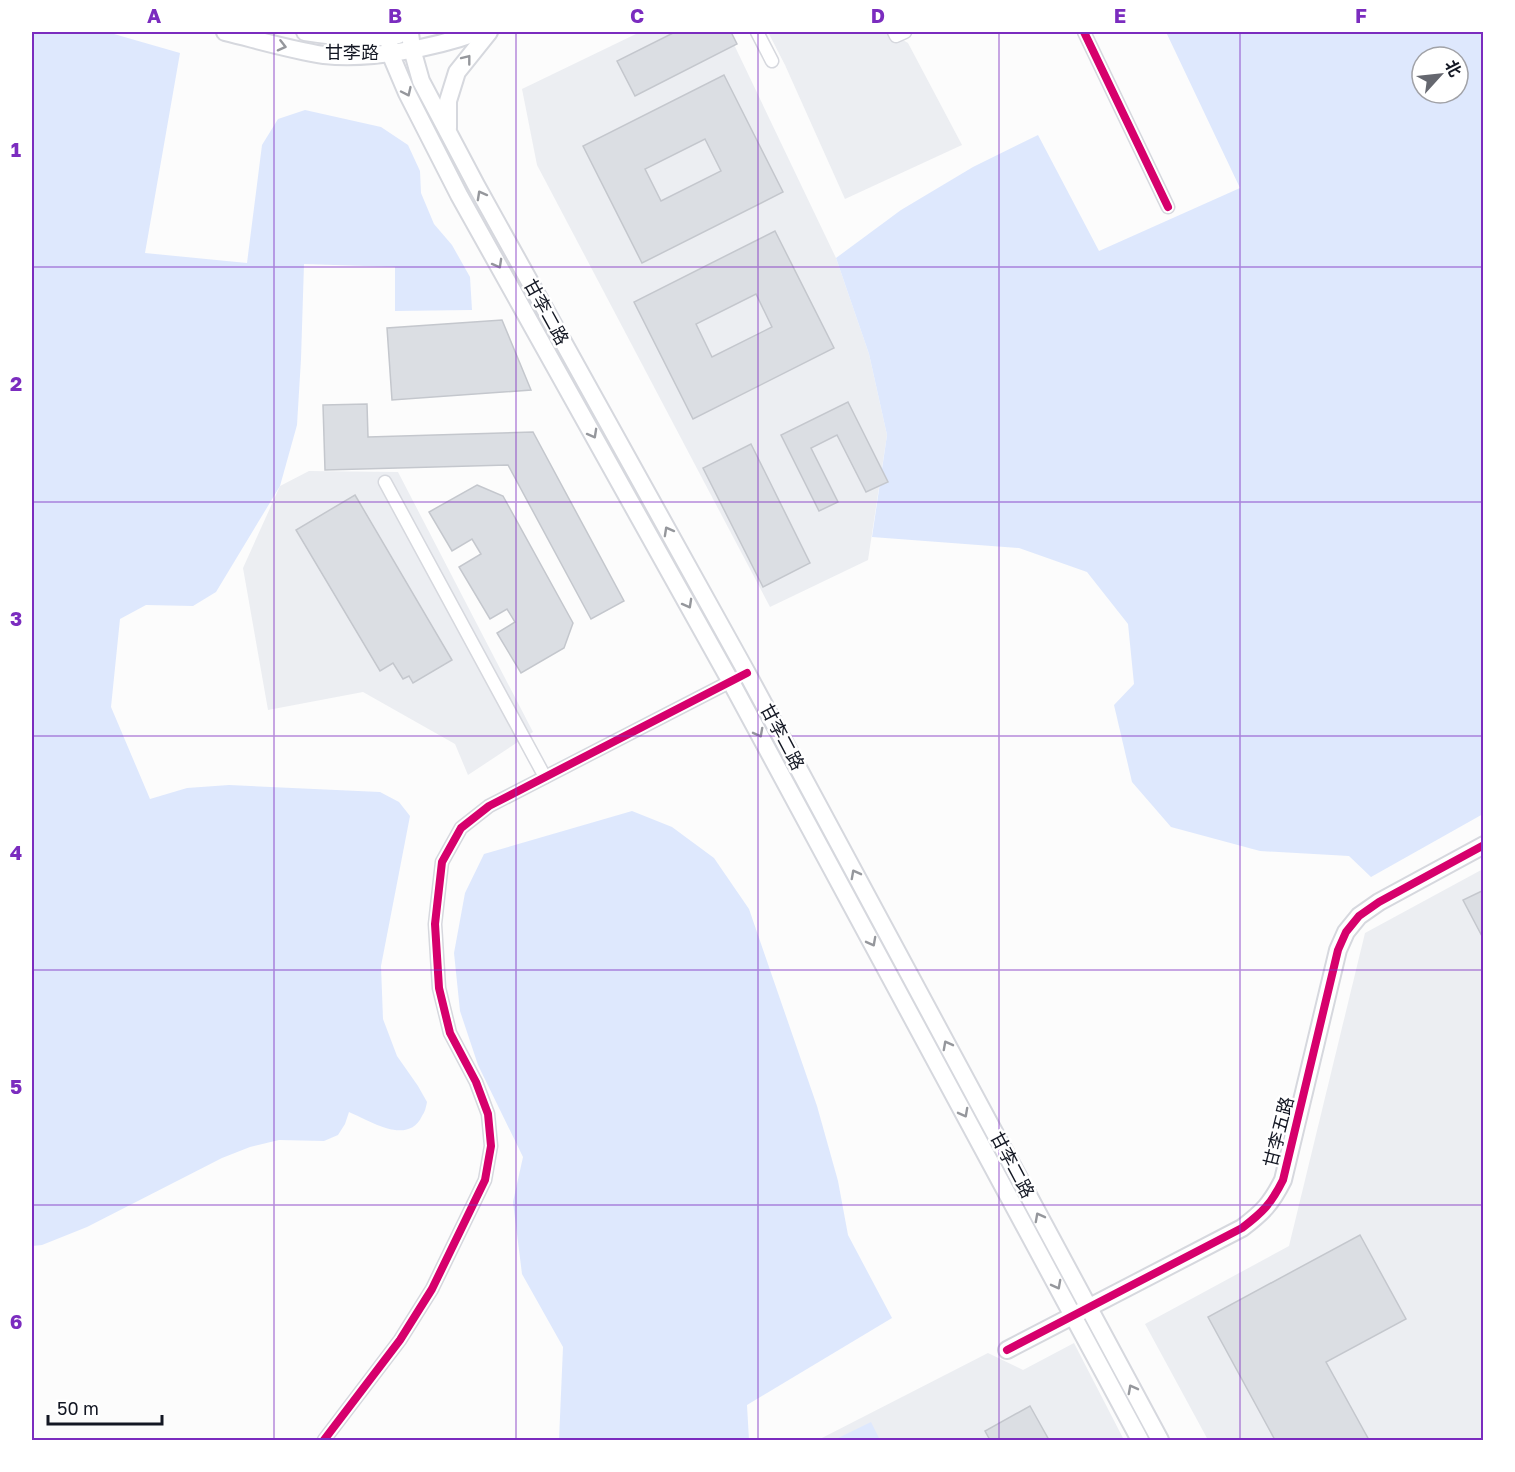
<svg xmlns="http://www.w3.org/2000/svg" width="1515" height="1472" font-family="'Golos Text','Noto Sans SC',sans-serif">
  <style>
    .built { fill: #eceef2 }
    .green { fill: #dee8fd; fill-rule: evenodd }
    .building { fill: #dbdee3; stroke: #c4c7cd; stroke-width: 1.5; fill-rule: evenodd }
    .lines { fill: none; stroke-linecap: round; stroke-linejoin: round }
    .street-casing { stroke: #d6d8de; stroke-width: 15 }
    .secondary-casing { stroke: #d6d8de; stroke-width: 20 }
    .street { stroke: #fff; stroke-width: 12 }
    .secondary { stroke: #fff; stroke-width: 16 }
    .cycleway-casing { stroke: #fff; stroke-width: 11 }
    .cycleway { stroke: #d6006c; stroke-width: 8 }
    .oneway { stroke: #95979c }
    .grid { fill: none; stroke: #7b2cbf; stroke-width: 1.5; stroke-opacity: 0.55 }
    .labels { text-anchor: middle; stroke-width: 5; stroke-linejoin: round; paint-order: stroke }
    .street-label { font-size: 18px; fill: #131723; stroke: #fff }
    .neatline { fill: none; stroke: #7b2cbf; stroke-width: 2 }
    .grid-label { font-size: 20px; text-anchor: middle; font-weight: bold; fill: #7b2cbf }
  </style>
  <rect width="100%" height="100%" fill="#fcfcfc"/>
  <g class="built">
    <polygon points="640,32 728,32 836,258 869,354 887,435 868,560 770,607 537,165 522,89"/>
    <polygon points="768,32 889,32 908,43 962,145 845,199 785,65"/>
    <polygon points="309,471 398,472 533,732 468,775 455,744 363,692 268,710 243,568 280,486"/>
    <polygon points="1483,869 1483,1440 1208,1440 1145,1324 1289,1246 1365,933"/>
    <polygon points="1074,1343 1124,1440 818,1440 988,1353 1023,1370"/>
  </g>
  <g class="green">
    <path d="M32,32H107L180,53L145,253L247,263L262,145L278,119L305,110L381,127L408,145L420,171L421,193L434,224L452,245L470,277L472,310L395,311V267L304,264L301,359L297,425L280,486L216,592L193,606L146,605L120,619L111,707L150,799L187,788L229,785L380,792L399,802L410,816L381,966L383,1019L397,1056L418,1086L427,1102C426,1107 425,1112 422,1116C408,1146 370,1121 349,1112L345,1124L338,1135L324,1141L279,1140L250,1147L222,1158L87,1227L42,1245L32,1246Z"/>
    <path d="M1166,32H1483V814L1371,877L1349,856L1260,851L1171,827L1132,782L1114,705L1134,684L1128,624L1087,572L1019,548L872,537L887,435L869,354L836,258L901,210L973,167L1038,135L1099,251L1240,188ZM1422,57H1458V93H1422Z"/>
    <polygon points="632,811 672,827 714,858 749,909 817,1106 838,1181 848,1235 892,1318 747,1405 749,1440 559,1440 563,1347 522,1274 513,1202 523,1157 478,1065 460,1011 454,953 465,893 484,854"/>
    <polygon points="871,1422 880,1440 834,1440"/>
  </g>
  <g class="building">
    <polygon points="675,32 731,32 737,44 635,96 617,61"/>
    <path d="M724,75L783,192L642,263L583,146ZM705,139L721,171L661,201L645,169Z"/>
    <path d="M775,231L834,348L693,419L634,302ZM756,294L772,327L712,357L696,324Z"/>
    <polygon points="502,320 531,390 392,400 387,328"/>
    <polygon points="848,402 888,482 866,492 837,435 811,448 838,502 819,511 781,435"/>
    <polygon points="367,404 368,437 533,432 624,601 591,619 508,465 325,470 323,405"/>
    <polygon points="751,444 810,563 763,587 703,468"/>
    <polygon points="477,485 503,496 573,623 564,648 521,673 497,633 515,622 507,609 490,619 459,567 481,554 472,539 452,551 429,512"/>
    <polygon points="355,495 452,660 413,683 409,676 403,679 393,663 380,671 296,530"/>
    <polygon points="1484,890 1484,940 1463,900"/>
    <polygon points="1360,1235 1406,1319 1326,1362 1369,1440 1275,1440 1208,1317"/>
    <polygon points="1030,1406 1049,1440 990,1440 985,1431"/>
  </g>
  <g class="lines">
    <g class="street-casing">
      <g id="street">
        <polyline points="757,32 772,61"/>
        <polyline points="894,32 896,36 905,32"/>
        <polyline points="1084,32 1168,207"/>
        <polyline points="385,482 545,777"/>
        <polyline points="324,1440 400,1340 432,1289 485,1180 491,1146 488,1114 476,1082 450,1033 439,988 435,924 442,862 461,828 489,806 747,673"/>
      </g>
    </g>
    <g class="secondary-casing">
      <g id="secondary">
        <path d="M225,32C258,40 291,50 324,55C371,60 434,48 478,32"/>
        <path d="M305,32C336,37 367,40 398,35"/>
        <polyline points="410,33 412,49 421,81 476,185 747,673 1160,1440"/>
        <polyline points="389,37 390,53 407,93 459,195 731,682 1140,1440"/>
        <polyline points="448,128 448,101 457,72 489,32"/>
        <path d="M1007,1350L1242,1228C1263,1212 1271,1204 1283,1180L1338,950L1346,932L1359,916L1379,902L1484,845"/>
      </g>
    </g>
    <use href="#street" class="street"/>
    <use href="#secondary" class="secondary"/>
    <g class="cycleway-casing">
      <g id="cycleway">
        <polyline points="1084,32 1168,207"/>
        <path d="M1007,1350L1242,1228C1263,1212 1271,1204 1283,1180L1338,950L1346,932L1359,916L1379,902L1484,845"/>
        <polyline points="324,1440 400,1340 432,1289 485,1180 491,1146 488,1114 476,1082 450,1033 439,988 435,924 442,862 461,828 489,806 747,673"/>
      </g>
    </g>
    <use href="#cycleway" class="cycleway"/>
  </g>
  <defs><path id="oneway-chevron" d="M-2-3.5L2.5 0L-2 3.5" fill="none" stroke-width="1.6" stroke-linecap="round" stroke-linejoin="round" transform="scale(1.5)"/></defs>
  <g class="oneway">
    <use href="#oneway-chevron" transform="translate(282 46) rotate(14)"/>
    <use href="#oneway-chevron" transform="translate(467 59) rotate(-52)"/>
    <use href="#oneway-chevron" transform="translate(407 92) rotate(65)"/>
    <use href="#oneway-chevron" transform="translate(481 195) rotate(-119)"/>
    <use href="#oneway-chevron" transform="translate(498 264) rotate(61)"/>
    <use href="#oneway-chevron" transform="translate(593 434) rotate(61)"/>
    <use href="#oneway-chevron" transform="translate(668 531) rotate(-119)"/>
    <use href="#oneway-chevron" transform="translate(688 604) rotate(61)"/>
    <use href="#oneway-chevron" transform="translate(759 733) rotate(62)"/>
    <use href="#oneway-chevron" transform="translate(855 874) rotate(-118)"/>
    <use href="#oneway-chevron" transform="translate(872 942) rotate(62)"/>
    <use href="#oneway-chevron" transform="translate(947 1045) rotate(-118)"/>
    <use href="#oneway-chevron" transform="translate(964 1113) rotate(62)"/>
    <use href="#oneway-chevron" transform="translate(1039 1217) rotate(-118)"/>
    <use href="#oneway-chevron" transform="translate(1057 1285) rotate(62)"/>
    <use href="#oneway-chevron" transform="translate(1132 1389) rotate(-118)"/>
  </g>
  <path class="grid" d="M274,32V1440M516,32V1440M758,32V1440M999,32V1440M1240,32V1440M32,267H1484M32,502H1484M32,736H1484M32,970H1484M32,1205H1484"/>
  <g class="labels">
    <g class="street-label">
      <text x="352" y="59">甘李路</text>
      <text transform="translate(546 312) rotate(61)" y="6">甘李二路</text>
      <text transform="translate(782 737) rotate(62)" y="6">甘李二路</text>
      <text transform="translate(1279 1132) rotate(-76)" y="6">甘李五路</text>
      <text transform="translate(1012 1165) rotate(62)" y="6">甘李二路</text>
    </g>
  </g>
  <rect width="1515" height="1472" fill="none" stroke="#ffffff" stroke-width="66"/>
  <g transform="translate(1440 75) rotate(63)"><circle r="28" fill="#ffffff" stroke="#a1a2a7" stroke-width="1.5"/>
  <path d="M0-4.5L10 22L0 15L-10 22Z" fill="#65676f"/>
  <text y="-9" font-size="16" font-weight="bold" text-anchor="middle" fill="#131723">北</text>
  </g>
  <path d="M48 1415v9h114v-9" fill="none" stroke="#131723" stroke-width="3"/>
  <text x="57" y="1415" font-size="18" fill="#131723" stroke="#ffffff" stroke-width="4.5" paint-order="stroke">50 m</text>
  <rect x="33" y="33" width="1449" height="1406" class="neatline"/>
  <g class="grid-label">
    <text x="154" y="23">A</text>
    <text x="395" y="23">B</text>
    <text x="637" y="23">C</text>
    <text x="878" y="23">D</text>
    <text x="1120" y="23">E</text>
    <text x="1361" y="23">F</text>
    <text x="16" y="157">1</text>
    <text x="16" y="391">2</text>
    <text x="16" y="626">3</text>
    <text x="16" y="860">4</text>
    <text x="16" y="1094">5</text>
    <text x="16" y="1329">6</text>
  </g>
</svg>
